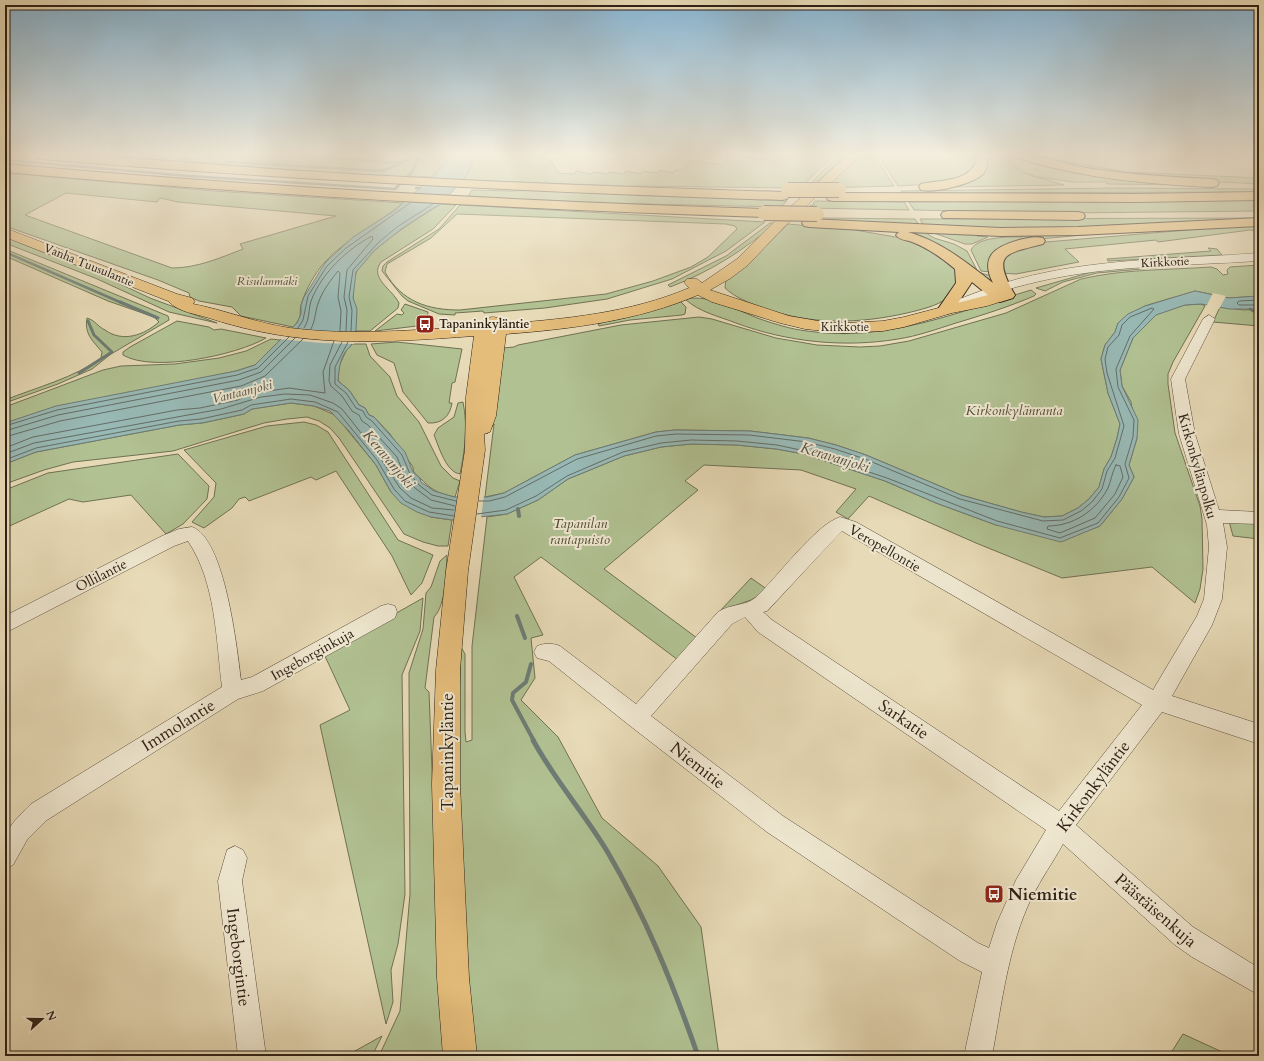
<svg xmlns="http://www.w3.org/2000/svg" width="1264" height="1061" font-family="Cardo,serif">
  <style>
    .green { fill: #b1c192; stroke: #707154; fill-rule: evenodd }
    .water { fill: #98b9b5; stroke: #6e7c75 }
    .pier { fill: #e7dab6 }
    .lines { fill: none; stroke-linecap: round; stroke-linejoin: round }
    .shore { stroke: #646d66; stroke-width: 1 }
    .stream-far3 { stroke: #6e7c75; stroke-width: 2.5 }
    .stream-far2 { stroke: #6e7c75; stroke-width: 3 }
    .stream-far1 { stroke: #6e7c75; stroke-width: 4 }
    .stream { stroke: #6e7c75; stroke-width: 5 }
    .minor-casing { stroke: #5d4f3e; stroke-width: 1 }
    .major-casing { stroke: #2f2116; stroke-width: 1 }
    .highway-casing { stroke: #2f2116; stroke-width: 2 }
    .minor { fill: #efe7d0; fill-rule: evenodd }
    .major { fill: #e4bd7b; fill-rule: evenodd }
    .highway { fill: #e4bd7b; fill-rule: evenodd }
    .highway-bridge-casing { stroke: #2f2116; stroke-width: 16; stroke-linecap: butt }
    .highway-bridge { stroke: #e4bd7b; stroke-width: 14 }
    .labels { text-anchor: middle; stroke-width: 4; stroke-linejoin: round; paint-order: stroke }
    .far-street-label { font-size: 12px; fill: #2f2116; stroke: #efe7d0 }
    .far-park-label { font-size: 12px; font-style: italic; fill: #504935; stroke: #efe7d0 }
    .far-poi-label { font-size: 12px; font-weight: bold; fill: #2f2116; stroke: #efe7d0; text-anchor: start }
    .far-water-label { font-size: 13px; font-style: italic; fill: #4e4f46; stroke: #efe7d0 }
    .park-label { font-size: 14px; font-style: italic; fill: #504935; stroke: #efe7d0 }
    .street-label { font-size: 14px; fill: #2f2116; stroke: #efe7d0 }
    .water-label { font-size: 15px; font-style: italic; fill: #4e4f46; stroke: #efe7d0 }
    .near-street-label { font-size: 17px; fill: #2f2116; stroke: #efe7d0 }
    .near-poi-label { font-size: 17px; font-weight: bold; fill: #2f2116; stroke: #efe7d0; text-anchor: start }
  </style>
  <rect width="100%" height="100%" fill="#e7dab6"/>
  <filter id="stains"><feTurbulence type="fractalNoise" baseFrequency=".005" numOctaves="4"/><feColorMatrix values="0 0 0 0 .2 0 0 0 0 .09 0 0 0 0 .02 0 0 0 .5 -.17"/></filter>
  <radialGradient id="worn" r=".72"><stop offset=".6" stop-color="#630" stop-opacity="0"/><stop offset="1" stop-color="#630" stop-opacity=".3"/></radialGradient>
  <g class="green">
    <polygon points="85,155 451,155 432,177 410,176 407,178"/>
    <polygon points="476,155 547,155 559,173 575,174 576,171 591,174 593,172 608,174 609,172 624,174 626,171 641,174 643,171 657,173 659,170 673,173 675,170 683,170 689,160 723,165 729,155 765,159 767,155 834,155 800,188 629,186 462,180 467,175"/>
    <polygon points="839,155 849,155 837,163 811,188 806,188"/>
    <polygon points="863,155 881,155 878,161 894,186 823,188 845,166"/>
    <polygon points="887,155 977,155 978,159 975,169 955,180 930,184 898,186 883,163 883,158"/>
    <polygon points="984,155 997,155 1023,173 1064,185 952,187 985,162"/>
    <polygon points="1000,155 1017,155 1044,163 1194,185 1107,184 1106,182 1073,182 1037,177 1026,173"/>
    <path d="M1030,155L1127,172L1259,178V184C1182,180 1104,177 1030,155Z"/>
    <path d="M5,173L214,191L403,203C378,224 347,238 325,262C315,273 306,289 302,302C298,313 304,316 293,327L241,316L232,307L199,301L190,297L189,293L158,280L5,226ZM66,193L157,202L160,198L178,202L336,216L240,244L243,249C220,258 197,268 172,268L25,215Z"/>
    <polygon points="1116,188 1259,189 1259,192 903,193 901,191"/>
    <polygon points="472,190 511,191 537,190 787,201 780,207 553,202 468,196"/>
    <polygon points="1259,198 1259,211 1063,213 914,210 909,202"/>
    <polygon points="815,201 904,202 909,210 808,208 811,205 815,205 813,203"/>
    <path d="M441,204L456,205L433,229L381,262C369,278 392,289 399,303L398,308L370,331H355C356,312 349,293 356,273C363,252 421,216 441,204Z"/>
    <path d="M460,205L765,222L726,251L672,279L607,299L545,308L484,313L483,311L455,313V315L439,314L408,301L402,296L382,271L383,266L387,262L439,229ZM457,214L726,224L735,226L737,229L708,257L691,267L653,281L606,294L460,310C428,310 402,302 385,272L387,264L431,238Z"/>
    <polygon points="821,218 915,219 919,225 817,221"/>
    <polygon points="1259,218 1259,220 1023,230 924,226 920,219"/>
    <path d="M770,223H776C744,250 710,272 670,287L668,285L726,256Z"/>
    <path d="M788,224L855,230L907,239L919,242L956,269L959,280C955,285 952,293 947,298C938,306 919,310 907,313C858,324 811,325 763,308C749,303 736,298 725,288L726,279L754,257Z"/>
    <path d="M1259,224V231L1250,230L1158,242L1156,240L1065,249L1079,262L1016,274L1000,273V261C1014,248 1028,246 1046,242Z"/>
    <polygon points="882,229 923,231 934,238 954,244 967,251 978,272 991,276 995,284 908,234"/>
    <polygon points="928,231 977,234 977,236 988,237 972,244 965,244"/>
    <path d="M1105,233L1029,240L990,259L988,265L990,272L981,271L971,250C977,236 1011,237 1022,237L1021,235Z"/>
    <polygon points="5,237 101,275 150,298 217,323 169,312 95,278 5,243"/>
    <polygon points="1208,248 1217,249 1222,255 1108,261 1107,259 1211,251"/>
    <path d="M5,249L168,316L169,320L111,354L92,369L58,384L5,403V400C35,388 76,377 101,358L102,352C93,341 84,334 87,318C96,321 97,326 105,330C123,343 144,335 159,322L154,317L108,301L5,256Z"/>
    <polygon points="1173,264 1187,265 1097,273 1063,282 1045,291 1036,288 1095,271"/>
    <path d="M1259,265V296L1229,298L1195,291L1145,306L1118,323L1115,332L1105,345L1101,359L1108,393L1120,424L1117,438L1111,457L1104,469L1099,487L1089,499L1078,508L1062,516L1044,517L1021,512L961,495L866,455L836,445L808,438L750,431L675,430L656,432L575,455L504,493L485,497L494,424L487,434L494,406L503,348L514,347L518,345L621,325L699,317L712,319L776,338L817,345L860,347L880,346L909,341L1006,313L1081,279C1123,269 1168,270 1211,267L1217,269L1223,275L1228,274L1227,270L1230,267Z"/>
    <path d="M1031,290L1036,294L1034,296C1008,307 983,315 956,323C937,329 918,336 898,339C844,348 787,342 736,323C718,316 699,312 685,299C710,294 736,310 760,319C775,324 790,329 807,331C885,343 958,312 1031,290Z"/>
    <polygon points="679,300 686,307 685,314 682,315 630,320 599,326 598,324"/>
    <polygon points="405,304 428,312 427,322 417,323 417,326 375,331 397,314 402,315 404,313 401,310"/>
    <polygon points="1201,304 1205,306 1173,362 1168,374 1168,384 1175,433 1200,506 1202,519 1203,569 1200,589 1195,603 1152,567 1062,578 976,543 869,496 848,519 836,512 856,489 801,470 704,465 685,481 698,490 604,569 697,638 678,660 541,557 514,577 543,635 531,638 535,678 521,700 558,737 602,818 658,866 701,927 719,1056 476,1056 470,1001 457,759 461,647 465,654 465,732 466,742 472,740 472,646 487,517 507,514 538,500 568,479 624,456 661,447 691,444 737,445 776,449 804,454 885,481 936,503 996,525 1081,533 1100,526 1122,499 1134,477 1129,465 1137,438 1131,402 1122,386 1120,370 1133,338 1151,316 1184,305"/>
    <polygon points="1220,307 1244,310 1259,309 1259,326 1213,322"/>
    <path d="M177,321L209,327L214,330L221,329L266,338C237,355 153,373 123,355V352L130,347Z"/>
    <polygon points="271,339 280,340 255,365 236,371 5,423 5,407 103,370 121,366 175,364 219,358 246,351"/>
    <path d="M397,342L462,349L455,382L452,383L449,403H452C450,416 442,424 428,423L403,392L394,363L377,355L371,344Z"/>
    <path d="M352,344H366L370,356L390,377L397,396L419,422L441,466L453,478L460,481L455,497C436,493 432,490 419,477C415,474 413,473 413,467L390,434L374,417L369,415L365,408L359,405L349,390L338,381L339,366L347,349Z"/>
    <path d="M463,402C468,427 465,450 460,474C446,472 439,447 434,435L438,428L454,417L458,403Z"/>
    <polygon points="291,403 314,406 335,415 376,465 391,492 431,517 452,520 448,546 438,546 423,542 404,534 339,438 330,428 319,421 307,417 287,419 264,423 173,451 73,462 44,470 5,484 5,464 36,452 179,425 202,423 244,414 252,409"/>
    <polygon points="304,422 316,425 328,432 398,540 433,555 422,583 411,595 392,556 336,471 316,480 311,477 249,501 245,497 239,499 232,508 204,528 192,522 214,497 216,483 184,450 267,426"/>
    <polygon points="178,454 209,486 207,499 183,524 166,534 131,495 83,502 69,499 5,528 5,490 48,473"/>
    <polygon points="1229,521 1259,521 1259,539 1233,536"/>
    <path d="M447,555C446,572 446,605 434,617L425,688L429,692L443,1056H379L400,1011L410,894L409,673L423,629L426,593L431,587L440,561Z"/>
    <polygon points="751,578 768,590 751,600 720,611"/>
    <polygon points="423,598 420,631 402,675 405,894 398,944 391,970 393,1002 386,1024 320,725 350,710 324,654"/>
    <polygon points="1183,1034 1231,1056 1169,1056"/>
    <polygon points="382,1036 372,1056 346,1056"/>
  </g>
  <path class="water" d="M451,155H476L467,175L440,205L433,208L400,230L375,250L356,272L353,298L357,309L356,330L351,346C340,354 339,369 338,381L349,390L359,405L365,408L369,415L374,417L405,452L413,472L420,478L421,482L434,491L454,497H488L504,493L575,455L656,432L675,430L750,431L808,438L836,445L866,455L961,495L1021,512L1044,517L1062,516L1078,508L1089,499L1099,487L1104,469L1111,457L1117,438L1120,424L1108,393L1101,359L1105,345L1115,332L1118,323L1128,314L1145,306L1195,291L1229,298L1259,296V309H1230L1201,304L1185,305L1156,315L1133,338L1120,370L1122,386L1138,420L1137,438L1129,465L1134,477L1122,499L1100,526L1061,542L996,525L936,503L885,481L804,454L776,449L737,445L691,444L661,447L624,456L568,479L538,500L507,514L452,520L431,517L417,512L401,503L391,492L376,465L349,431L330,411L314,406L291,403L252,409L244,414L202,423L179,425L36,452L5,464V423L56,406L236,371L255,365L297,323L301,314V305L304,297L325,263L353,237L394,211L432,177Z"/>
  <g class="pier">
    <polygon points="1213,293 1226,296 1219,309 1206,307"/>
    <polygon points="290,328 313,331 357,332 354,344 321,343 279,339"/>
    <polygon points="459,495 484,495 481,519 454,521"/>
  </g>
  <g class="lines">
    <g class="shore">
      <polyline points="1259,300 1239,301 1237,303 1239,305 1259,305"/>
      <polyline points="298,328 303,320 308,296 327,266 346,248 410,203"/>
      <path d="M304,328C310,319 308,311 311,301C321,274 347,249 372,236L373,239L347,270L344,297L347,310L346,331"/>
      <path d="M311,329C316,319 315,310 319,301C323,290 331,280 338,271L340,273L338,297L341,311L340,331"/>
      <polyline points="351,331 352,310 349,297 353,270 379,242 397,227 433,204"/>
      <polyline points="342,342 330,365 329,381 331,386 342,396 352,411 359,415 362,421 368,425 397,457 405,477 415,488 431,500 455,506"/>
      <polyline points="348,342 335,367 335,384 346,393 356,408 363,411 366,417 372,421 402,455 410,474 419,485 432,495 456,501"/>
      <polyline points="5,426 57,410 237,375 258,368 289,337"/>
      <polyline points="5,431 58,415 239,380 261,372 295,338"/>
      <polyline points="5,437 60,421 241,386 265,376 303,339"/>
      <polyline points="5,448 33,437 177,410 200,408 238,400 249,394 289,388 325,393 323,372 334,341"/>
      <polyline points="5,454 34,443 221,409 261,397 285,394 310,395 333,403 342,409 377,453 400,488 411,498 432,508 454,510"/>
      <polyline points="5,460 36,448 179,421 201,419 242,410 251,405 291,399 315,402 338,412 377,460 394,489 405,501 429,512 454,516"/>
      <path d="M1116,465L1120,466L1123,477L1115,494L1095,518L1060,533L1047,529L1048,526C1073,526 1096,511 1108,488C1111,481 1112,472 1116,465Z"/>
      <polyline points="477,514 506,510 536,496 567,476 623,452 661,443 691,440 737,441 777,445 805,451 887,478 997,521 1060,538 1098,523 1119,497 1129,478 1125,464 1133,437 1134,420 1118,387 1116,369 1130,336 1154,309 1152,308 1130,317 1122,325 1119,335 1108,347 1105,359 1107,373 1124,426 1115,458 1107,471 1102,489 1092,502 1081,511 1063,520 1043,521 960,499 865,459 835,449 807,442 749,435 676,434 656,436 577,459 505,497 489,501 479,501"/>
    </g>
    <g class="stream-far3">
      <polyline points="288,155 400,163"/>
      <polyline points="5,160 189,176 395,189 412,172 419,155"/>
      <polyline points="226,162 382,171 398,165 414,155"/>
      <polyline points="416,188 420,188"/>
      <polyline points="5,252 122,303"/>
    </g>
    <g class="stream-far2">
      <polyline points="120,302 158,318"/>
      <polyline points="1250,309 1259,314"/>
      <polyline points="79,373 112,352 94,335 88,321"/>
    </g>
    <g class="stream-far1">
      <polyline points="518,509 519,516"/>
      <polyline points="517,616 525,638"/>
      <polyline points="531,664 526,682 513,693 512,700 534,741"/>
    </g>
    <path class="stream" d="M533,740C554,779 584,813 607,851C646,917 673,984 698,1056"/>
    <g class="minor-casing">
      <g id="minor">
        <path d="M1259,253V261C1181,266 1100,265 1024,285C1012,288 999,292 987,296C975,301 953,315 942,312L940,309L942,306C967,296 992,286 1018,279C1096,258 1179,259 1259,253Z"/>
        <path d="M1209,315L1215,319L1185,379L1195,434L1219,510L1259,512V524L1223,523L1227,547L1222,599L1212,625L1172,696L1259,724V744L1162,712L1076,825L1193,927L1259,968V995L1192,957L1175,945L1063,844C1053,862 1041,879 1032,897C1008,946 1002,1003 992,1056H964L982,972L960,961L767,832L629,725L549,661L537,658L534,652L537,646C545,643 552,643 560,646L636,704L718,612C729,604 746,606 755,598C777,578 815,525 840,517L856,522L1153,690L1197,616L1204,599L1209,547L1207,525L1179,434L1171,379L1203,319ZM842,531L1142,705L1059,811L772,620L763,612L767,611ZM745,617L758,632L1046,830L1016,880L997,923L989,948L978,943L783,816L651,716L732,624Z"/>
        <path d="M192,527C225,538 237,648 241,680L252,677L381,606L388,604L395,606L397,612L395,618L263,691L238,699L47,820L27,840L13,865L5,869C5,830 3,832 31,804L222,687C216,639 216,583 188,541L174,546L5,633V616L162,536L179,529Z"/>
        <polygon points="235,846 243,850 247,858 242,881 266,1056 238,1056 218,881 227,850"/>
      </g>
    </g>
    <g class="major-casing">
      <path id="major" d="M848,155H861L784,227L748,265L731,278L710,290L789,316L824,322L843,323L883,321L904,317L1007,290L1012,292L1015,295L1012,298L987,306L952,313L904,327L883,331L843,333L805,329L780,323L712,302L698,295C637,321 571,329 506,334L496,416L490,432L484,434L485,450L468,571L460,670V784L469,978L477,1056H443L437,978L432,784L436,670L446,571L465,450L466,397L474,336C380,343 300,348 209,318C194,313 180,313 168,301L5,237V228L177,294L192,298L195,301L193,304C225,310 256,323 290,328C352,336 415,330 478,326C484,320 488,315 498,318L502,324C566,319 630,313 689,288L684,282L687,279H697L702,283L737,259L778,218Z"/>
    </g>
    <g class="highway-casing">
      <g id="highway">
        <path d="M35,155C130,155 225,167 320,172C474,182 628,187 782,192L787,193L789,196L787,199L782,200C535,192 288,180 41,159L37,158Z"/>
        <path d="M975,155H987C988,162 988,167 984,173C974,184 936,193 921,190L919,187L921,184C939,180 966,182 975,164Z"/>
        <path d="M1016,155C1042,155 1067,165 1093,169C1133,175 1172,177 1212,179L1217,180L1219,183L1217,186L1212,187C1146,184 1081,178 1018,158Z"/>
        <path d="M5,164C258,187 510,201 764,209L769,210L771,213L769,216L764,217C510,209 258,195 5,172Z"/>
        <polygon points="1259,192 1259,200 1135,202 833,201 828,200 826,197 828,194 833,193 1135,194"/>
        <polygon points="948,211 1078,212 1083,213 1085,216 1083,219 1078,220 943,218 941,215 943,212"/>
        <path d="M1259,218V226L1078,235L1001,236L908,232C942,242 966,262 993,283C980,257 994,247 1019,240C1027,238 1035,236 1043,238L1045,241L1043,244C1005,254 991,253 1015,295L1013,298L1000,302L994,300L972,282L952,312L946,314L940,312L938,309L956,283L955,269C942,258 928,248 912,242C907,240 899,240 896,235L899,232L809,227L804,226L802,223L804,220L809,219L1001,228L1078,227Z"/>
      </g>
    </g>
    <use href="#minor" class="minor"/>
    <use href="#major" class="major"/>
    <use href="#highway" class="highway"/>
    <g class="highway-bridge-casing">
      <g id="highway-bridge">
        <polyline points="788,190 839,190"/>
        <polyline points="764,213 817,214"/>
      </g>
    </g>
    <use href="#highway-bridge" class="highway-bridge"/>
  </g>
  <linearGradient id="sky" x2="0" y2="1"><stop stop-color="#88b6d4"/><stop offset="0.51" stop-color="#f4eede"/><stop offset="1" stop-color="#f4eede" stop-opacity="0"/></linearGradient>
  <rect width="1264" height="303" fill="url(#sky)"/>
  <defs>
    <g id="bus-square" transform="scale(1)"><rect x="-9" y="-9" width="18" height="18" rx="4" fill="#8f2418" stroke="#efe7d0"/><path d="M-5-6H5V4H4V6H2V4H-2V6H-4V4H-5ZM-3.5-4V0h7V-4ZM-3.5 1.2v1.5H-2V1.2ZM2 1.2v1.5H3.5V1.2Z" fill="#fff"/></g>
  </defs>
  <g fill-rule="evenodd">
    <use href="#bus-square" x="425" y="324"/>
    <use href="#bus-square" x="994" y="894"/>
  </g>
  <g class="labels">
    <g class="far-street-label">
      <text transform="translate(1165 262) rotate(-3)" y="4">Kirkkotie</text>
      <text transform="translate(89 265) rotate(22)" y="4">Vanha Tuusulantie</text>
      <text x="845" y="331">Kirkkotie</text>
    </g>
    <g class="far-park-label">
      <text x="267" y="285">Risulanmäki</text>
    </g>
    <g class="far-poi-label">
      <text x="439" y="328">Tapaninkyläntie</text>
    </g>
    <g class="far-water-label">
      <text transform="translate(242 391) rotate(-14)" y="5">Vantaanjoki</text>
    </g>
    <g class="park-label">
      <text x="1014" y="415">Kirkonkylänranta</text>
      <text x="580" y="528">Tapanilan<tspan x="580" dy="16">rantapuisto</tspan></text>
    </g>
    <g class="street-label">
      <text transform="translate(1198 466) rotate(74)" y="5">Kirkonkylänpolku</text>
      <text transform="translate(885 548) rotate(30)" y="5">Veropellontie</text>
      <text transform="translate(101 575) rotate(-27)" y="5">Ollilantie</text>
      <text transform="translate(312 654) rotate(-29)" y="5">Ingeborginkuja</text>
    </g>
    <g class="water-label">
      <text transform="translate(835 457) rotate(17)" y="5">Keravanjoki</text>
      <text transform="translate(389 459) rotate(50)" y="5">Keravanjoki</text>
    </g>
    <g class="near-street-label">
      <text transform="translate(904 719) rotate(34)" y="6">Sarkatie</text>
      <text transform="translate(178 725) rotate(-32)" y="6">Immolantie</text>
      <text transform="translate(447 752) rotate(-90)" y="6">Tapaninkyläntie</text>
      <text transform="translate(698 765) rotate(38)" y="6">Niemitie</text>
      <text transform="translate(1093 786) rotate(-53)" y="6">Kirkonkyläntie</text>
      <text transform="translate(1156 910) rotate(41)" y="6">Päästäisenkuja</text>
      <text transform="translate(239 957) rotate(83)" y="6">Ingeborgintie</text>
    </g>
    <g class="near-poi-label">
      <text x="1008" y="900">Niemitie</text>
    </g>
  </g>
  <rect width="1264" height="1061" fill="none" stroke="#e7dab6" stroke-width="20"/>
  <rect x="6" y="6" width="1252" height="1049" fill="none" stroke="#2f2116" stroke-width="2"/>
  <rect x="10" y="10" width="1244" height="1041" fill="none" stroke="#2f2116"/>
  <g transform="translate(42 1019) rotate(69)" stroke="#efe7d0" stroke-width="3" paint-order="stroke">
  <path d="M0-3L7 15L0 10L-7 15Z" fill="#2f2116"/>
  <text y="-6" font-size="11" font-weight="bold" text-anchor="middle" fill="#2f2116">N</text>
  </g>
  <rect width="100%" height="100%" filter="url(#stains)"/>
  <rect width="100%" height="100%" fill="url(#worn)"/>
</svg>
